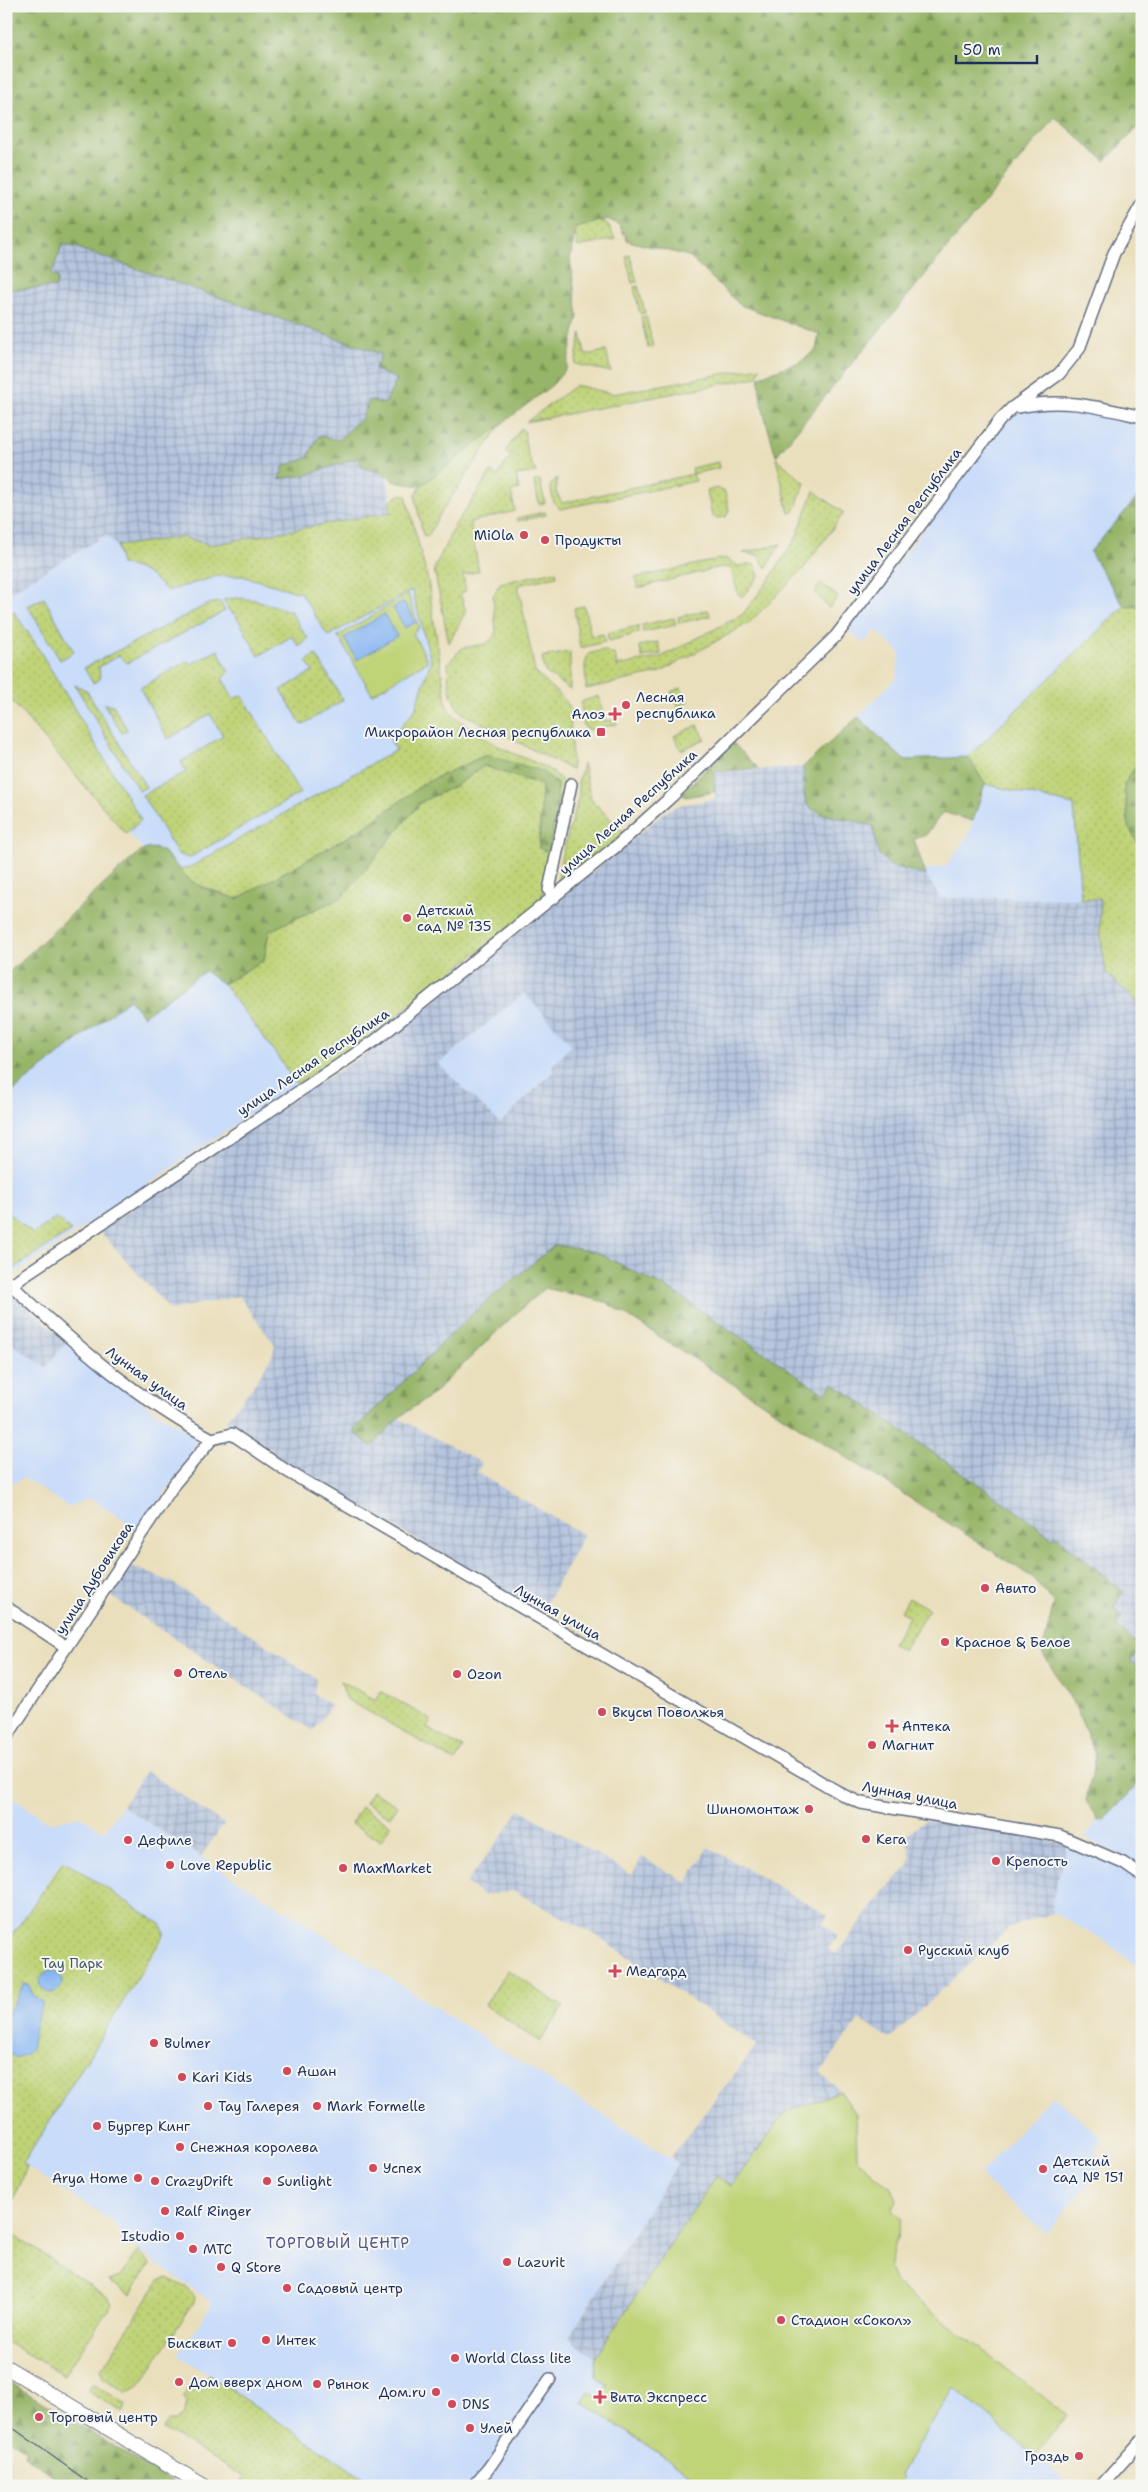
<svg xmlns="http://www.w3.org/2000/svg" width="1148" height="2492" font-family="'Shantell Sans',sans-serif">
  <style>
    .built { fill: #c9dcf9 }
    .industrial { fill: url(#industrial-grid); fill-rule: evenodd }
    .green { fill: url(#green-dots); stroke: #6d816a }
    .forest { fill: url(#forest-firs); stroke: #597263 }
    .pitch { fill: #bfd377; stroke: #6d816a }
    .water { fill: #87b6f2; stroke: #5172a8 }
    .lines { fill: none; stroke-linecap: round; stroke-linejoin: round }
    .minor-casing { stroke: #636d7f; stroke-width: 14 }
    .major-casing { stroke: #636d7f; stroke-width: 16 }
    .minor { stroke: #fff; stroke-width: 11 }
    .major { stroke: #fff; stroke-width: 14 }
    .tram { stroke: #1b2f5e; stroke-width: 1 }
    .poi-dot { fill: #d1495b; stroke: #f6f6f2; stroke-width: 2 }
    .labels { text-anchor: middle; stroke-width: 4; stroke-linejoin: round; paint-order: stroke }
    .street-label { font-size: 14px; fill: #1b2f5e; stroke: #f6f6f2 }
    .poi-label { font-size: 14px; fill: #1b2f5e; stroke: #f6f6f2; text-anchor: start }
    .park-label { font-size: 14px; fill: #445864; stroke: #f6f6f2 }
    .neighbourhood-label { font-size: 15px; letter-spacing: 1px; fill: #4f568c; stroke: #f6f6f2 }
  </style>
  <defs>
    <pattern id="industrial-grid" width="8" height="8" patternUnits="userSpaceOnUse" patternTransform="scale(1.25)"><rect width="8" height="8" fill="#b6c5de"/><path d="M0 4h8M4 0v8" fill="none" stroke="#93a0b7"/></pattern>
    <pattern id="green-dots" width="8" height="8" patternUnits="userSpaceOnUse" patternTransform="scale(1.25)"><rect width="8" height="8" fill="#bfd377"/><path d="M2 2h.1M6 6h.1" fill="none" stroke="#a4b569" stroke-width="1.8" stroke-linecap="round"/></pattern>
    <pattern id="forest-firs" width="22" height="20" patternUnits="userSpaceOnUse" patternTransform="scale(1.25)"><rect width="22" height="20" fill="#97b568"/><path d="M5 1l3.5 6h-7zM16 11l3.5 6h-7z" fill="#7a9459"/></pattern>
  </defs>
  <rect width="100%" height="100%" fill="#f6f6f2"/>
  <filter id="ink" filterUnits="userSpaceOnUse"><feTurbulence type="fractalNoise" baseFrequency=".02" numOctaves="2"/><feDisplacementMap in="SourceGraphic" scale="10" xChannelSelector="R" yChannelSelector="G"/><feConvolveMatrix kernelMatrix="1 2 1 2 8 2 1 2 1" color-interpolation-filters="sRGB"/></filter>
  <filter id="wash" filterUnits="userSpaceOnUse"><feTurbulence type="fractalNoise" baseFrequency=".0096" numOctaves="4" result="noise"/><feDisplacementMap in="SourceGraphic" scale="20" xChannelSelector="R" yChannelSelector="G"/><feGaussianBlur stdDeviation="1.12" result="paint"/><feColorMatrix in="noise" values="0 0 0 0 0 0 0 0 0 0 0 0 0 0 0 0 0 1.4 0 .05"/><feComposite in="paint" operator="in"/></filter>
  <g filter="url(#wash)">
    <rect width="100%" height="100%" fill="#eadfbc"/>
    <g class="built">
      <polygon points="1063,406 1142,424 1142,492 1090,552 1124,606 968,757 905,760 858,717 897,677 900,653 876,630 864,643 847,630 1001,428 1013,416 1024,410"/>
      <polygon points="392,512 433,660 405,742 399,752 193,891 144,851 6,691 6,594 106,535 182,537 210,545"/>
      <polygon points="985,784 1074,805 1081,899 940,898 926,875 926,870 946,866 968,836"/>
      <polygon points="182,930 274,1051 296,1084 11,1276 8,1275 6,1012"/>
      <polygon points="524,993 573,1045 552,1067 555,1070 500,1123 438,1064"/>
      <polygon points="6,1340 46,1367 66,1342 152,1410 192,1434 196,1439 196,1445 193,1452 139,1530 90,1498 68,1507 24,1478 13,1483 6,1478"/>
      <polygon points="1142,1780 1142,1871 1126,1858 1085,1838 1098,1820 1106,1818"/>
      <polygon points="6,1794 50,1823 80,1816 104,1832 122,1806 678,2163 568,2337 595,2357 596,2377 608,2385 612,2423 708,2486 398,2486 387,2477 380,2486 375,2486 178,2355 213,2303 139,2251 111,2220 22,2164 160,1944 165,1933 159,1923 68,1863 60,1863 6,1944"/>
      <polygon points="1067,1844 1120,1867 1142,1883 1142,1959 1136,1965 1102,1939 1053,1913 1052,1901"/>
      <polygon points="1052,2095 1104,2140 1094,2151 1107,2162 1046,2233 979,2175"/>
      <polygon points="953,2387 1035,2455 1070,2486 898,2486 903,2479 900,2475"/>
    </g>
    <g class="industrial">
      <polygon points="62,243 382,354 397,379 385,404 369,400 362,418 337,440 319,436 307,459 284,466 279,479 306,475 359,458 362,467 387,475 392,512 210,545 182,537 117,546 106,535 6,594 6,290 56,287 51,276"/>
      <path d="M803,767L807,803L817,813L859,820L873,826L891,866L926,875L940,898L1100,899V931L1106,973L1142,1006V1671L1131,1661L1141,1648L1116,1626L1112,1607L1124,1593L1056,1536L1053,1539L1038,1526L833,1384L826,1394L672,1291L555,1245L473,1313L354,1431L373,1447L398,1418L482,1463L477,1473L584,1535L541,1613L282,1461L262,1443L225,1421L254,1385L272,1356L275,1345L239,1296L170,1310L100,1231L303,1093L379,1046L668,810L680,805L715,799L713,772ZM524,993L572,1045L551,1067L555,1070L500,1123L438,1064Z"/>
      <polygon points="6,1286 66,1342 46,1367 6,1340"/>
      <polygon points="129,1565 171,1582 316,1678 314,1694 331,1706 313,1731 109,1595"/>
      <polygon points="146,1771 224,1824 201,1856 122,1806"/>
      <polygon points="519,1809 632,1875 642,1857 687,1883 708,1847 828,1915 822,1923 838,1936 828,1948 836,1954 884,1892 909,1865 911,1856 906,1838 912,1830 926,1820 956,1823 1067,1844 1052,1901 1053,1913 1010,1927 889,2039 860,2019 820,2072 840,2091 786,2112 731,2186 716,2176 595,2357 568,2338 678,2163 671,2157 757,2045 599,1937 514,1891 483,1895 466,1883 507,1829"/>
    </g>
    <g class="green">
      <polygon points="601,221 607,223 615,239 578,247 574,228"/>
      <polygon points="630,255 637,282 632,283 626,256"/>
      <polygon points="638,286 645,313 640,314 634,287"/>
      <polygon points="646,316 653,347 648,348 641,317"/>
      <polygon points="581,333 585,355 606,351 611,372 575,364"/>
      <polygon points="760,367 757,377 526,422 576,385 613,394"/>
      <polygon points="504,420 440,514 428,536 423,535 415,496 421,486"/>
      <path d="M521,428L525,432C524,447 529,459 536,472L516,475L519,489L511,491L515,511L470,522L479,571L463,575L466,591L460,593L466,611L449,643L434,569L455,525L491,472L497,476L511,456L505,452Z"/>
      <polygon points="776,458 805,483 794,512 789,513"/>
      <polygon points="718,462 719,468 693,474 696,481 560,509 554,503 550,486 557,478 556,492 562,503 693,474 692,468"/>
      <polygon points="540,480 545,503 539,504 534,481"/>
      <polygon points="717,488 725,492 729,510 726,517 716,518 712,516 707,491"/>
      <polygon points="814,491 844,513 804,568 749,623 659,673 586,689 585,665 588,654 603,650 615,655 617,666 661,657 742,615 769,580 796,538"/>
      <path d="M401,494L406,495L428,581L447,708C463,726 485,739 506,750C526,760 553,766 565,785L542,898L538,905L373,1034L296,1084L274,1051L223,984L264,960L269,931L342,897L421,802L455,786L484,766L542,785L539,848L557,783L486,755L425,783L362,829L237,899L193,883L178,869L190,867L396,750L390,739L415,710L431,661L412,590L328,636L301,593L242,576H218L167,591C153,577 142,566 121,565L117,546L182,537L210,545L391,512L389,502Z"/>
      <polygon points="545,512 546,515 518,521 517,518"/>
      <polygon points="781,544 766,568 758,555 743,553"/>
      <polygon points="725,558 738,566 750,564 755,565 759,576 742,597 738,594 731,568 721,567 638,588 635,578"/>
      <path d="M556,571L557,576L518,585L535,672L566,701L570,709L572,770L462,713C448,698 449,683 448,663L462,648L486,644L496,634L493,596L500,583Z"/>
      <polygon points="821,583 838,597 829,608 815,593"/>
      <polygon points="44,598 74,652 60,660 28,606"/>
      <polygon points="235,598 256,600 290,611 308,639 299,646 292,636 259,656 235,614 230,612 223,600"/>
      <polygon points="220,602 225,611 127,663 119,655 99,667 100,679 93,683 84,668 208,604"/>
      <polygon points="584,606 591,636 603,634 605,642 580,648 574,608"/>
      <polygon points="1124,606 1142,606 1142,756 1124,785 1129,828 1142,851 1142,1006 1106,973 1100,931 1100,899 1081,899 1074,805 985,784 968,757"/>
      <polygon points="6,610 14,612 35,643 141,820 126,834 6,694"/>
      <polygon points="708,610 710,616 679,623 678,617"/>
      <polygon points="674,618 676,625 643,632 642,625"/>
      <polygon points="638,626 639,633 609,641 607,633"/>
      <polygon points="658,642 661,654 642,657 639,646"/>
      <polygon points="218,650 229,673 222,678 234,699 242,695 300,793 189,858 178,854 142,795 186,772 181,762 223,736 210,714 168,739 140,688 187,661 191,664"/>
      <polygon points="570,652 570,690 545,672 542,657"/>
      <polygon points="316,655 343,700 302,725 281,690 313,671 306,661"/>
      <polygon points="75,685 86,690 146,787 139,791"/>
      <polygon points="681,688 688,703 679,707 671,692"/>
      <polygon points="599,696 605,721 616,720 617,724 588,730 584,727 581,704 583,701"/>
      <polygon points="104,704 113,705 127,730 122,733"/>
      <polygon points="698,725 705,739 681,750 674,736"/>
      <polygon points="583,764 591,799 624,833 561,884 558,881 561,858 579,796 578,783"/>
      <polygon points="6,1211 33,1234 56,1218 71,1231 14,1268 6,1261"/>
      <polygon points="909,1598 929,1609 903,1651 892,1644 909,1617 901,1611"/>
      <polygon points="341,1681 376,1700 381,1691 431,1720 427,1728 463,1748 455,1761 346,1699"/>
      <polygon points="372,1791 397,1806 390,1817 365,1803"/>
      <polygon points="361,1807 391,1825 381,1841 351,1824"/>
      <polygon points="63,1862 68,1863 159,1923 165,1933 23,2164 27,2166 19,2188 6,2211 6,1944"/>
      <polygon points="508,1970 563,2007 540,2042 485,2005"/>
      <polygon points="6,2230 109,2298 112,2304 64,2375 6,2342"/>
      <polygon points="139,2251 150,2264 130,2295 109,2281 120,2277"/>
      <polygon points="167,2278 187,2288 195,2297 194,2302 138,2388 128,2393 103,2378 101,2370 159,2280"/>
      <polygon points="209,2375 375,2486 240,2485 245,2477 163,2429 168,2421 176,2421 185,2414 186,2403 183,2397 191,2383 200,2389"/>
      <polygon points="94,2384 126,2404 124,2411 121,2411 90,2393 88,2389 91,2385"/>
    </g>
    <g class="forest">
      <path d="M6,6H1142V123L1105,161L1055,117L776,456C771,438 756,392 760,376L800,362L816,350L819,334L740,305L689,256L628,241L619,225L608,219L576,228L570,259L578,316L566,369L552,385L421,486L399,483L393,481L387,475L362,467L358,458L306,475L279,479L284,466L307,458L319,436L338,440L362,418L369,400L385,404L397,379L375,370L381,354L63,243L51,275L58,277L56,287L6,290Z"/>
      <polygon points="1142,492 1142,606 1124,606 1090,552"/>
      <path d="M858,717L904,760L968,757L985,784L973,821L943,812L926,835L914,839L926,875L891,866L878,853L873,826C856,819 813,817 807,803C802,794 804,777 803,767Z"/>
      <polygon points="732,742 758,768 714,772 715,792 685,797 683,792"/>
      <path d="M486,755L542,771L557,783L558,801L549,853L539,848L542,785L484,766L455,786L421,802L342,897L269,931L264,960L223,984L205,971L143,1016L129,999L6,1097V975L138,853C166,836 172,869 193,882C205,890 223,894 237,899L362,829L425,783Z"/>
      <polygon points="1142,756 1142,851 1129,828 1124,785"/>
      <polygon points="555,1245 596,1252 672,1291 825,1394 833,1383 1038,1526 1052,1539 1056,1536 1124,1592 1113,1607 1123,1616 1116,1626 1142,1648 1131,1661 1142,1671 1140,1677 1142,1680 1140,1701 1142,1780 1106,1818 1098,1820 1086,1801 1096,1756 1075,1706 1042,1652 1054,1603 1032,1577 606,1302 545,1288 514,1315 433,1394 398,1418 372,1447 353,1431 473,1313"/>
      <polygon points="6,2380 179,2486 69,2486 24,2455 26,2450 6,2436"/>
    </g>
    <g class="pitch">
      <polygon points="408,594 419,628 413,633 428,661 372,694 338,636"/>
      <polygon points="840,2091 856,2114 857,2160 892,2189 897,2201 892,2209 902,2218 889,2268 895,2283 1067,2415 1035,2455 953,2387 900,2475 903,2479 898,2486 708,2486 582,2402 589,2391 600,2396 608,2385 596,2377 595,2357 716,2176 731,2186 786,2112"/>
    </g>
    <g class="water">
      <polygon points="404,602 416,622 405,628 393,608"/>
      <polygon points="384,614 397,636 357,660 344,638"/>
      <circle cx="51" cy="1982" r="11"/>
      <polygon points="24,1984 29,1985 33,1995 43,2003 35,2025 31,2050 26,2054 16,2058 6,2051 6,2017"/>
    </g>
  </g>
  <g filter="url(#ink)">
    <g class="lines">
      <g class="minor-casing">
        <g id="minor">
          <path d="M1019,407C1063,397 1098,407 1142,417"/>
          <polyline points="554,898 549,890 571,784"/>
          <path d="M7,1281C70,1340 135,1398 212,1439L232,1434L287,1471L845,1796L861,1803L1060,1836L1123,1863L1142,1876"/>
          <polyline points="12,1285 20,1278 376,1040 619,844 672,796 836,636 1000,420 1012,408 1059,374 1079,349 1114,253 1142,204"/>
          <polyline points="6,1607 66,1647"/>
          <polyline points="6,1738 175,1483 212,1439"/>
          <polyline points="473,2486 488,2469 550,2379"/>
          <polyline points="1101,2486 1142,2440"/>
        </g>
      </g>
      <g class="major-casing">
        <polyline id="major" points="6,2367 204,2486"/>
      </g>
      <use href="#minor" class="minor"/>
      <use href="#major" class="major"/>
      <polyline class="tram" points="6,2423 94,2486"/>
    </g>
  </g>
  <g class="poi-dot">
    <circle cx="524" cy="535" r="5"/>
    <circle cx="545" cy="540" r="5"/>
    <circle cx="626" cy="705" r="5"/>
    <path d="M612.5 706.5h5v5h5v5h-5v5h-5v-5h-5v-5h5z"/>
    <rect x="596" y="727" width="10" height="10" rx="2.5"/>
    <circle cx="407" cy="918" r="5"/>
    <circle cx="985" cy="1588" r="5"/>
    <circle cx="945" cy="1642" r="5"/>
    <circle cx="178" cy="1673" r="5"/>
    <circle cx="457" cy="1674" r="5"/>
    <circle cx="602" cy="1712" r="5"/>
    <path d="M889.5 1718.5h5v5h5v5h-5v5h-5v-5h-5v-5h5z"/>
    <circle cx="872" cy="1745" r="5"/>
    <circle cx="809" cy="1809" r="5"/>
    <circle cx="866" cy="1839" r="5"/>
    <circle cx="128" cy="1840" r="5"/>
    <circle cx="996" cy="1861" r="5"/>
    <circle cx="170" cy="1865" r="5"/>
    <circle cx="343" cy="1868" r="5"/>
    <circle cx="908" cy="1950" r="5"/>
    <path d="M612.5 1963.5h5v5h5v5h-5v5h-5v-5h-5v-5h5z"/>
    <circle cx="154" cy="2043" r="5"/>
    <circle cx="287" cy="2071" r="5"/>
    <circle cx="182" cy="2077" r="5"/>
    <circle cx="208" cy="2106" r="5"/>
    <circle cx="317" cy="2106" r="5"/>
    <circle cx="97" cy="2126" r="5"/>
    <circle cx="180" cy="2147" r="5"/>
    <circle cx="373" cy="2168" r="5"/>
    <circle cx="1043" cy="2169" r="5"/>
    <circle cx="138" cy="2178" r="5"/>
    <circle cx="155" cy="2181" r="5"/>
    <circle cx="267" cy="2181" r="5"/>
    <circle cx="165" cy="2211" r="5"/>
    <circle cx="180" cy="2236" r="5"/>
    <circle cx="193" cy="2249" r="5"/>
    <circle cx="507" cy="2262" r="5"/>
    <circle cx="221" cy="2267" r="5"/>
    <circle cx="287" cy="2288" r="5"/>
    <circle cx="781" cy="2320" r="5"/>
    <circle cx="266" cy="2340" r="5"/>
    <circle cx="232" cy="2343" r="5"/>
    <circle cx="455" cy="2358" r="5"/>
    <circle cx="179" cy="2382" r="5"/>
    <circle cx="317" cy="2384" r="5"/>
    <circle cx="436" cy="2392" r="5"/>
    <path d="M597.5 2389.5h5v5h5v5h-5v5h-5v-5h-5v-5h5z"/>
    <circle cx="452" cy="2404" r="5"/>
    <circle cx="39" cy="2417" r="5"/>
    <circle cx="470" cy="2428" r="5"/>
    <circle cx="1079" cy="2456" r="5"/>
  </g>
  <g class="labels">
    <g class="street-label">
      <text transform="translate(904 521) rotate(-53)" y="5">улица Лесная Республика</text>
      <text transform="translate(628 812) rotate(-42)" y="5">улица Лесная Республика</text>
      <text transform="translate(313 1062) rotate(-34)" y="5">улица Лесная Республика</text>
      <text transform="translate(147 1378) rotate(36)" y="5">Лунная улица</text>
      <text transform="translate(94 1578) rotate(-57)" y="5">улица Дубовикова</text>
      <text transform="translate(558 1612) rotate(30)" y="5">Лунная улица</text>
      <text transform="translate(910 1795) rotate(11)" y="5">Лунная улица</text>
    </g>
    <g class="poi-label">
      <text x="514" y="540" text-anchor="end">MiOla</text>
      <text x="555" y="545">Продукты</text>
      <text x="636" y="702">Лесная<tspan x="636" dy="16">республика</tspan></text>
      <text x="605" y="719" text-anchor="end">Алоэ</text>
      <text x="591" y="737" text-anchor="end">Микрорайон Лесная республика</text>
      <text x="417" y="915">Детский<tspan x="417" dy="16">сад № 135</tspan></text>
      <text x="995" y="1593">Авито</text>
      <text x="955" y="1647">Красное &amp; Белое</text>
      <text x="188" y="1678">Отель</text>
      <text x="467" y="1679">Ozon</text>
      <text x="612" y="1717">Вкусы Поволжья</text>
      <text x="902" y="1731">Аптека</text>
      <text x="882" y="1750">Магнит</text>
      <text x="799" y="1814" text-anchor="end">Шиномонтаж</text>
      <text x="876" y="1844">Кега</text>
      <text x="138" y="1845">Дефиле</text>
      <text x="1006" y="1866">Крепость</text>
      <text x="180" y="1870">Love Republic</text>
      <text x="353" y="1873">MaxMarket</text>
      <text x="918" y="1955">Русский клуб</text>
      <text x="626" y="1976">Медгард</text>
      <text x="164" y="2048">Bulmer</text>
      <text x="297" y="2076">Ашан</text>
      <text x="192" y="2082">Kari Kids</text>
      <text x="218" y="2111">Тау Галерея</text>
      <text x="327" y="2111">Mark Formelle</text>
      <text x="107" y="2131">Бургер Кинг</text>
      <text x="190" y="2152">Снежная королева</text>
      <text x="1053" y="2166">Детский<tspan x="1053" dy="16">сад № 151</tspan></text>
      <text x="383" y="2173">Успех</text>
      <text x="128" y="2183" text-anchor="end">Arya Home</text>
      <text x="165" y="2186">CrazyDrift</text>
      <text x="277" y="2186">Sunlight</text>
      <text x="175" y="2216">Ralf Ringer</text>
      <text x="170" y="2241" text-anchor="end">Istudio</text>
      <text x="203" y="2254">МТС</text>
      <text x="517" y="2267">Lazurit</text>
      <text x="231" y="2272">Q Store</text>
      <text x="297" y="2293">Садовый центр</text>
      <text x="791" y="2325">Стадион «Сокол»</text>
      <text x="276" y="2345">Интек</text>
      <text x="222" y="2348" text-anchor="end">Бисквит</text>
      <text x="465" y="2363">World Class lite</text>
      <text x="189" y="2387">Дом вверх дном</text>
      <text x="327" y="2389">Рынок</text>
      <text x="426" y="2397" text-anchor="end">Дом.ru</text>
      <text x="610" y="2402">Вита Экспресс</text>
      <text x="462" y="2409">DNS</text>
      <text x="49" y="2422">Торговый центр</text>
      <text x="480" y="2433">Улей</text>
      <text x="1069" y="2461" text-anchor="end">Гроздь</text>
    </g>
    <g class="park-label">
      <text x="72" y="1968">Тау Парк</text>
    </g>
    <g class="neighbourhood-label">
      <text x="338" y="2248">ТОРГОВЫЙ ЦЕНТР</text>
    </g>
  </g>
  <rect width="1148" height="2492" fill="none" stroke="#f6f6f2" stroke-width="25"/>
  <path d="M956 55v8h81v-8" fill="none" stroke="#1b2f5e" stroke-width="2.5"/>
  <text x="963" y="55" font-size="15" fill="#1b2f5e" stroke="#f6f6f2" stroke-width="4" paint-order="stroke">50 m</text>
</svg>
